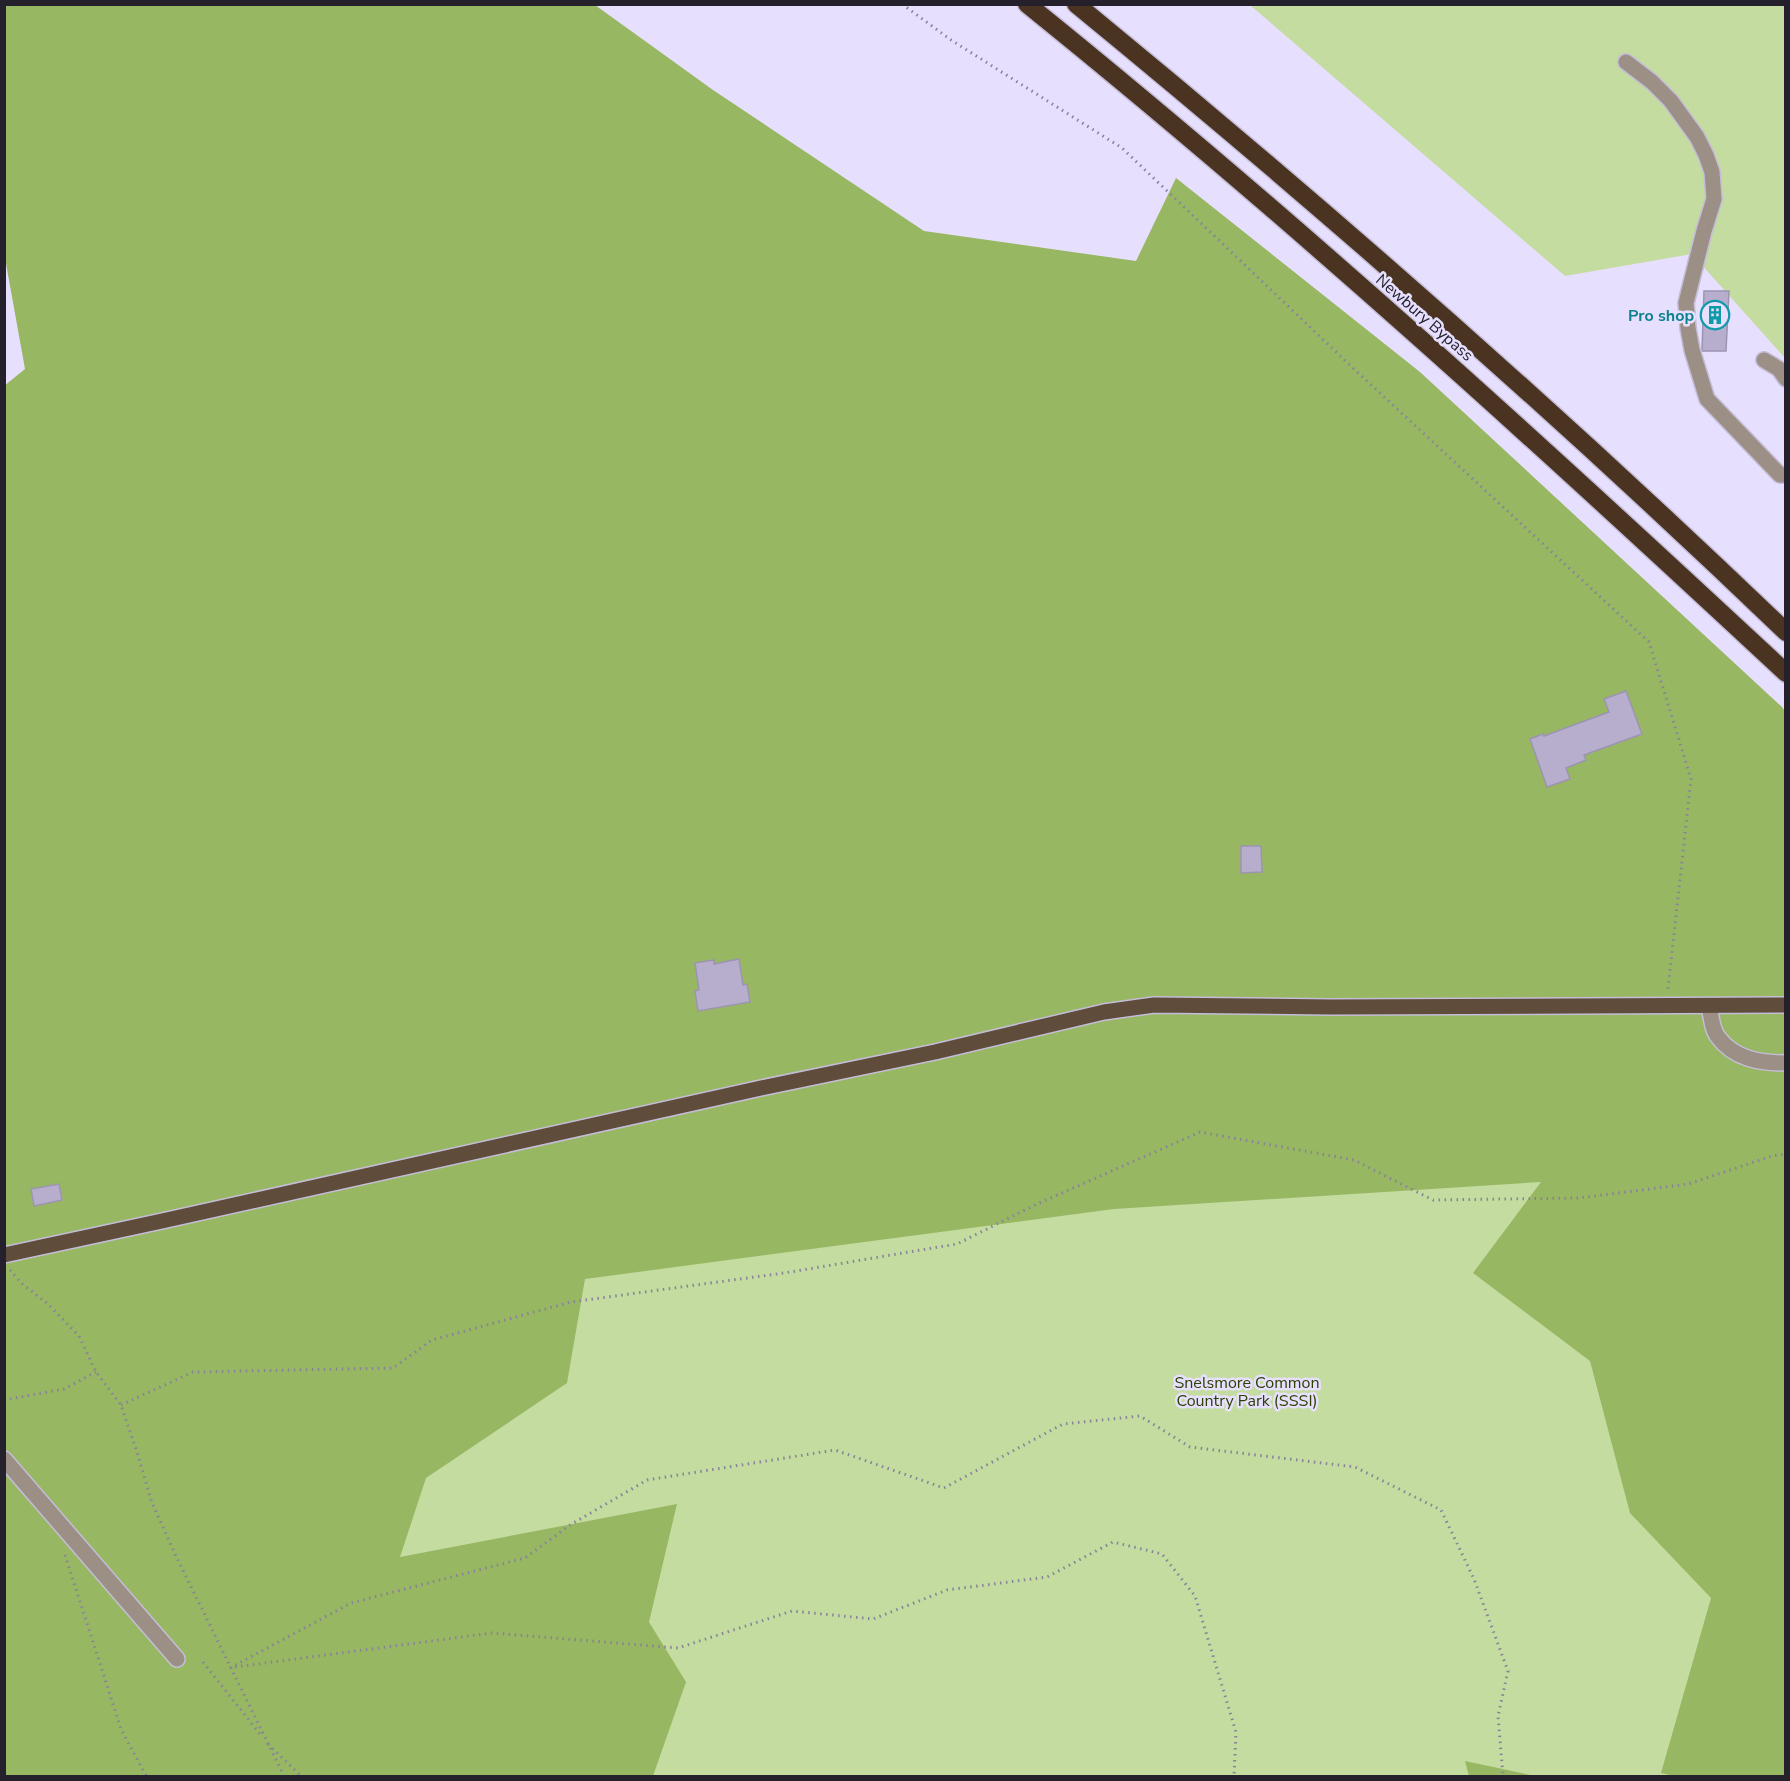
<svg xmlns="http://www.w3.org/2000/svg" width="1790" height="1781" font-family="'Nunito Sans',sans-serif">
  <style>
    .green { fill: #c4dca0 }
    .forest { fill: #98b763 }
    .building { fill: #b7aecd; stroke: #9c94b2; stroke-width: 1.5 }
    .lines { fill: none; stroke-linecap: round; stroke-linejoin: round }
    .minor-casing { stroke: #c4bdd8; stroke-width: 18 }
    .major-casing { stroke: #c4bdd8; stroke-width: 18 }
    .highway-casing { stroke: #c4bdd8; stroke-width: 21 }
    .path { stroke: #888398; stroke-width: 3; stroke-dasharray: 1.5 4.5; stroke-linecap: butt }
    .minor { stroke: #9c9086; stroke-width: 15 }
    .major { stroke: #5f4c3b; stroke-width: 15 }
    .highway { stroke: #4a3421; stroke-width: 18 }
    .labels { text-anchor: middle; stroke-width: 5; stroke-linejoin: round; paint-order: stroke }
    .culture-label { font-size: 16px; font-weight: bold; fill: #0d838f; stroke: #e7dffe; text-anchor: end }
    .street-label { font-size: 16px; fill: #24212c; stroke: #e7dffe }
    .park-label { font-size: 16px; fill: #2d4000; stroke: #e7dffe }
  </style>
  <rect width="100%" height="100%" fill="#e7dffe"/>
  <g class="green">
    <polygon points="1250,5 1785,5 1785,358 1692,254 1565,276"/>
    <polygon points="1511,1005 1785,1776 5,1776 162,1221"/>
  </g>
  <g class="forest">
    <polygon points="6,5 595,5 713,90 924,231 1136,261 1176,178 1420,372 1782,707 1785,711 1785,1776 1674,1776 1661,1773 1711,1598 1630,1513 1590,1361 1473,1273 1541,1182 1114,1209 585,1279 567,1383 426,1478 400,1557 677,1504 649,1622 686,1682 653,1776 5,1776 4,386 25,369 5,258 4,6"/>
    <polygon points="1465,1761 1535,1776 1469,1776"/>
  </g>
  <g class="building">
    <polygon points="1704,291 1729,291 1726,351 1702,351"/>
    <polygon points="1626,691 1642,734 1584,755 1586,760 1566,768 1570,779 1547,787 1530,739 1543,734 1544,736 1609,712 1604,699"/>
    <polygon points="1241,846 1261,846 1262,872 1241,873"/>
    <polygon points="739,959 743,985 747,984 750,1002 698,1011 695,991 699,990 695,963 714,960 714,964"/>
    <polygon points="59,1184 62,1200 34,1206 31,1189"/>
  </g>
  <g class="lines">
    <g class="minor-casing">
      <g id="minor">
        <polyline points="1626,62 1652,82 1671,101 1697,137 1706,155 1712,172 1714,199 1704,231 1686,303 1688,328 1692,350 1707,399 1780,475 1786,475"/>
        <polyline points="1764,360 1779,369 1786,379"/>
        <path d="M1709,1006C1711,1015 1712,1030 1718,1037C1734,1059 1760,1063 1786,1063"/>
        <polyline points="4,1459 177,1659"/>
      </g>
    </g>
    <g class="major-casing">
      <polyline id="major" points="4,1255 162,1221 761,1088 935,1052 1104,1012 1154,1005 1331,1007 1786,1005"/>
    </g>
    <g class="highway-casing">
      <g id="highway">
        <path d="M1027,4C1290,216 1539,443 1786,673"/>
        <path d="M1076,4C1320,204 1558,413 1786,632"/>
      </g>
    </g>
    <g class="path">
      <polyline points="902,4 951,40 1122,148 1354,369 1649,642 1691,779 1668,989"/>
      <polyline points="10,1270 21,1283 48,1304 79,1336 96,1372 121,1405 138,1455 152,1503 176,1556 284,1776"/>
      <polyline points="4,1400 64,1389 96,1372"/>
      <polyline points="121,1405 193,1372 393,1368 432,1340 571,1302 784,1273 957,1244 1037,1204 1200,1132 1354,1160 1433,1200 1579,1198 1688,1184 1772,1156 1786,1154"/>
      <polyline points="65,1555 121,1729 146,1776"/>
      <polyline points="203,1662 260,1734"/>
      <polyline points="235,1667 492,1633 678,1648 792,1611 873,1619 947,1590 1047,1577 1113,1542 1162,1554 1195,1596 1236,1732 1234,1776"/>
      <polyline points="230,1668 351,1603 525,1558 570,1525 647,1480 835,1450 944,1488 1063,1424 1140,1416 1190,1447 1355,1467 1441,1510 1474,1579 1508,1671 1498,1716 1503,1776"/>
      <polyline points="268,1744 301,1776"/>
    </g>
    <use href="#minor" class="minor"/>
    <use href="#major" class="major"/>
    <use href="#highway" class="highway"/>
  </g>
  <defs>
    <g id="building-ring" transform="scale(1.5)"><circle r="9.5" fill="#e7dffe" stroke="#0f9aa8" stroke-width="1.5"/><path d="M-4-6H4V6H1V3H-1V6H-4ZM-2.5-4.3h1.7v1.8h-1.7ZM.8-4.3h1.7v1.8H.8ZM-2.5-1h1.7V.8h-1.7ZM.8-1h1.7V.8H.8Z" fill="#0f9aa8"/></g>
  </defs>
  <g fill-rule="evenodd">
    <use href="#building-ring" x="1715" y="315"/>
  </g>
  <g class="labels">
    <g class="culture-label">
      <text x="1694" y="321">Pro shop</text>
    </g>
    <g class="street-label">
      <text transform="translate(1425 317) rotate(41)" y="6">Newbury Bypass</text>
    </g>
    <g class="park-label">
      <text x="1247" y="1388">Snelsmore Common<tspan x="1247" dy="18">Country Park (SSSI)</tspan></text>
    </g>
  </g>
  <rect width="1790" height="1781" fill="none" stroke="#24212c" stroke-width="12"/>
</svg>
